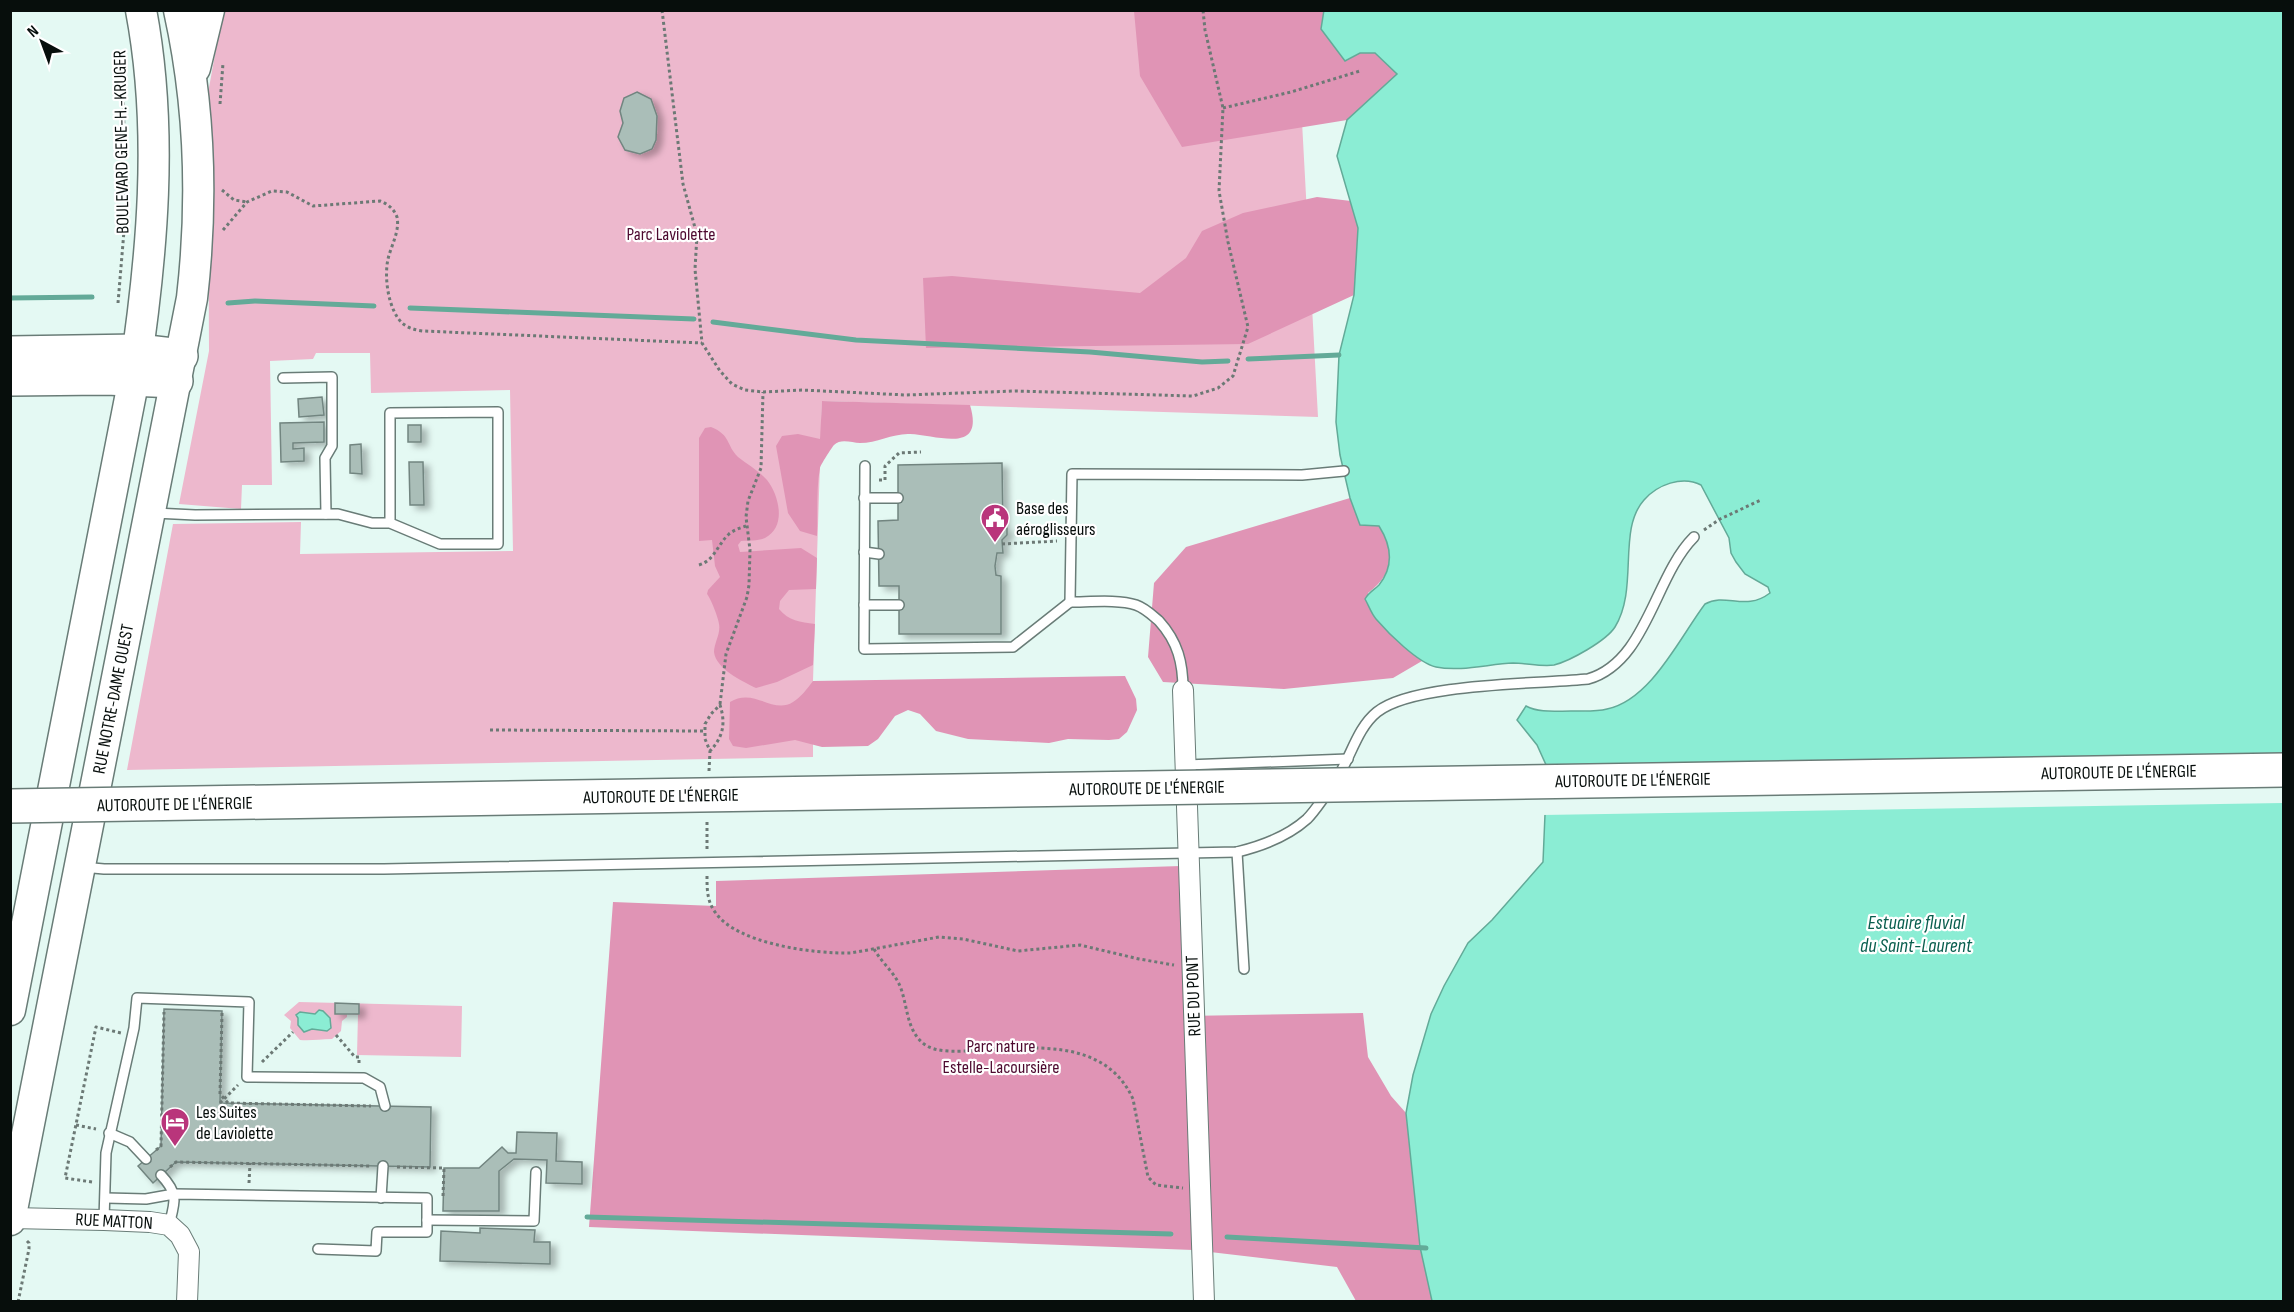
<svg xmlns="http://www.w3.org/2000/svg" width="2294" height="1312" font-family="'Sofia Sans Condensed',sans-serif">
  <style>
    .green { fill: #edb8cd }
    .forest { fill: #e094b5 }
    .water { fill: #8bedd4; stroke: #63aa98; stroke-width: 1.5 }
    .pier { fill: #e4f9f3 }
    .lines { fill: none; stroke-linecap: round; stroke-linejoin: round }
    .stream { stroke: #63aa98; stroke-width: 5 }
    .building { fill: #aabeb8; stroke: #728580; stroke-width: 1.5; filter: url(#shadow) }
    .service-casing { stroke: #697c77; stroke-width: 12 }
    .minor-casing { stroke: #697c77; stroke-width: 22 }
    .primary-casing { stroke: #697c77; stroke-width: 33 }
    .motorway-casing { stroke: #697c77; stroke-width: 36 }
    .path { stroke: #6c7975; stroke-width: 3; stroke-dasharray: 3 3; stroke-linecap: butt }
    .service { stroke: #fff; stroke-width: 9 }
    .minor { stroke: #fff; stroke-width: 20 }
    .primary { stroke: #fff; stroke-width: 30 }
    .motorway { stroke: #fff; stroke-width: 33 }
    .motorway-bridge-casing { stroke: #697c77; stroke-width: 36; stroke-linecap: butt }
    .motorway-bridge { stroke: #fff; stroke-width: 33 }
    .labels { text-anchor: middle; stroke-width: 4.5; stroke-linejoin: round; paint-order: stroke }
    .street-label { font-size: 18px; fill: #070e0c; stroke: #fff }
    .park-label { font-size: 18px; fill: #4d092f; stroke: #fff }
    .poi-label { font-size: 18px; fill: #070e0c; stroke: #fff; text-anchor: start }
    .water-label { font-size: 20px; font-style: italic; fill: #095e4e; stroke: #fff }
  </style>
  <defs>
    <filter id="shadow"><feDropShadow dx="6" dy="4" stdDeviation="3" flood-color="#0004"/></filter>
  </defs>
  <rect width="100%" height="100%" fill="#e4f9f3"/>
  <g class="green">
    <polygon points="223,11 1296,11 1318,417 822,401 813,681 813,757 127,770 173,524 301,522 300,554 513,551 510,390 371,393 370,353 316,353 313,359 270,361 272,485 242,485 241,509 179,504 209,351 208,93"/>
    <path d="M299,1002L462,1006L461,1057L357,1055L358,1015L347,1014V1017L342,1021L341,1031L332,1039C320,1039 311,1041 300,1040L290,1028L291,1021L284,1015Z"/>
  </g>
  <g class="forest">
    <polygon points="1134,11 1324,11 1321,29 1346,61 1360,53 1375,53 1398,74 1347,120 1182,147 1140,76"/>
    <polygon points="1317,197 1351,201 1358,228 1354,295 1248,344 926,348 923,278 952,276 1140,293 1186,258 1202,231 1243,213"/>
    <path d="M822,401L970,405C985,455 937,435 910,434C894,433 877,443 860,443C852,443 841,438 834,445C832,447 820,466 820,468C816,489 818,514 817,536L800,531L788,513L776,446L782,436L798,434L820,439Z"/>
    <path d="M711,427C731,435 726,445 738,457C748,465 758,470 767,480C779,495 787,527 765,538C758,541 749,540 741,541L738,545L740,552L801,548L817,558L816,589L789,590L780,601L779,609C789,621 800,622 815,624L813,665L777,682L756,688C742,681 716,669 714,652C714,643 721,633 719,624C719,619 710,597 707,594L708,590L720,577L715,566L712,540L699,541V438L705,428Z"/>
    <path d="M1350,498L1360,525L1379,526C1395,551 1394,574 1368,593L1374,617L1422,661L1393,678L1284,689L1163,682L1148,657L1154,583L1186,547Z"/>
    <path d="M1125,676L1136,699L1137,710L1127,732L1119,739L1109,740L1068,739L1049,743L968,739L936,731L920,714L908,710L895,716L878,739L868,746L822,747L795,740L746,748L733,746L729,739L730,702C754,687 773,715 793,702C801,697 807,689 813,681Z"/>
    <polygon points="1181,866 1186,1016 1363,1013 1368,1057 1391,1096 1406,1113 1420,1247 1432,1301 1356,1301 1337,1267 1193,1250 589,1227 613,902 716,906 716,881"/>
  </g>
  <g class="water">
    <path d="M1324,10L2283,11V1301H1432L1420,1247L1406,1113L1413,1075L1431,1014L1444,986L1468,943L1492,920L1543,862L1547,767L1537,745L1517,720L1526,706C1539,713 1555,711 1571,711C1582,711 1596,712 1607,709C1651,700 1680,637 1705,604C1726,592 1745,612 1770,593L1768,587L1745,574L1736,562L1731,553L1729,538L1701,485C1682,475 1657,485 1644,500C1617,530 1639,588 1615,627C1606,641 1570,661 1554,665C1542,667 1526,663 1513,663C1489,664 1460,672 1436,667C1418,663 1388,633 1376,619C1371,613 1369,606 1365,599C1369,592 1374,590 1379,585C1395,565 1391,545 1379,526L1360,525L1350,498L1340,455L1336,422L1339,355L1354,295L1358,228L1337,156L1347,120L1397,74L1375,53H1360L1345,61L1321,29Z"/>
    <polygon points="319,1010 323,1011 330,1018 331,1028 327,1031 312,1029 304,1032 298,1025 298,1018 296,1015 300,1012 315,1014"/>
  </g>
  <polygon class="pier" points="2283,758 2283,803 1542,815 1544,770"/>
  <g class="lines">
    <g class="stream">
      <polyline points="10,298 92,297"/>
      <polyline points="228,303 255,301 374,306"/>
      <polyline points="410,308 694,319"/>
      <polyline points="713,322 856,340 1090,352 1202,362 1228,361"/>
      <polyline points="1248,359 1339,355"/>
      <polyline points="587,1217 1171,1234"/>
      <polyline points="1227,1237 1426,1248"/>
    </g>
  </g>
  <g class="building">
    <polygon points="637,92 651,99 657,116 656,140 652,149 640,154 625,150 618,137 623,123 620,111 624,98"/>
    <polygon points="322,397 324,415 299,417 298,399"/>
    <polygon points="324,422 324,442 293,443 293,449 304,448 304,461 281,462 280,423"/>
    <rect x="408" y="425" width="13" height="17"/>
    <polygon points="361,444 362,474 350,473 350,445"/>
    <polygon points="409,462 423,462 424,505 410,505"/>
    <polygon points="1002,463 1003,527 1007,528 1007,535 1002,540 1003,553 997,553 995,566 996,575 1001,576 1001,634 899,634 899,586 879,586 878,521 898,520 898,465"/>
    <polygon points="335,1003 359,1004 359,1014 335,1014"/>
    <polygon points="164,1009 222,1011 220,1103 431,1107 430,1167 176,1162 153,1183 138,1166 161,1146"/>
    <polygon points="517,1132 557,1133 556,1161 582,1162 582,1184 546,1183 547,1160 514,1159 499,1171 499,1211 443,1211 444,1168 479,1168 502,1147 508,1153 516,1153"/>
    <polygon points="480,1228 535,1230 534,1242 550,1242 550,1264 440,1261 441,1231 480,1233"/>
  </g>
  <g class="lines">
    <g class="service-casing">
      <g id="service">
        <polyline points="283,378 332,377 332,446 325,458 326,514"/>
        <polyline points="865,466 864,649 1013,647 1070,602"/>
        <polyline points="864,498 898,498"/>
        <polyline points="155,513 195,515 338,514 372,523 390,523 440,544 498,544 498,412 390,413 390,523"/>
        <polyline points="864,552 879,554"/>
        <polyline points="864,605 899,605"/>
        <path d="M1183,690C1183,663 1178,642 1159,621C1152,615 1145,608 1136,605C1119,599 1089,602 1070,602L1072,474L1302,475L1344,471"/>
        <polyline points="1186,765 1348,759"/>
        <path d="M1337,778C1351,757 1357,728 1377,712C1413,683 1539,684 1588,679C1647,662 1654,577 1694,537"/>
        <polyline points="1237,852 1244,969"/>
        <path d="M82,867L104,869H384L1237,852C1262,846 1288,836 1307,819C1315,811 1321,801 1328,792"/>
        <polyline points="109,1133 130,1142 146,1159"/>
        <path d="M161,1175C179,1194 175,1202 169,1225"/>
        <polyline points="106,1198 146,1199 174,1194 427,1198 427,1232 377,1232 376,1251 318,1249"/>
        <polyline points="381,1198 383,1166"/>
        <polyline points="104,1220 106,1153 134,1028 137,998 249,1002 247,1077 364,1078 380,1087 385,1106"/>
        <polyline points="427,1220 534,1221 536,1172"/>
      </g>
    </g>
    <g class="minor-casing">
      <g id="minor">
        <polyline points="1183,690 1204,1302"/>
        <polyline points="11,1218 104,1220 150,1222 169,1225 180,1235 189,1252 187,1302"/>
      </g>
    </g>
    <g class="primary-casing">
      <g id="primary">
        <polyline points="195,68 209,10"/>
        <path d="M10,1010L134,378C152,257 164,132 141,10"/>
        <path d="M10,1220L192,298C203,202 200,105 179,10"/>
      </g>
    </g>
    <g class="motorway-casing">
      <g id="motorway">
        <polyline points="10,353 138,351 181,356"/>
        <polyline points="10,379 106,378 176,381"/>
      </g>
    </g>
    <g class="path">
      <polyline points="662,10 683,184 697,235 695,269 702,343 720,371 732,384 745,390 763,392 802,390 906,395 1015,391 1193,396 1218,388 1233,376 1248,327 1228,242 1219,191 1223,108 1205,30 1203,10"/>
      <polyline points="220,104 223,63"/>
      <polyline points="1223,108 1291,92 1360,71"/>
      <polyline points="222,190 234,200 247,202"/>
      <path d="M223,230L247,202L272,191L287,192L313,206L380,201C388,204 394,209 397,217C400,231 391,246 388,259C384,277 388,309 402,323C408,328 415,330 423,331L702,343"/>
      <polyline points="118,303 126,207 122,55"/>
      <polyline points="879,480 885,480 885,466 899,453 921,452"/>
      <polyline points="1704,530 1720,519 1761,500"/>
      <polyline points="1002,544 1057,541"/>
      <path d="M699,565C715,560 717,545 729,534C734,530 740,528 746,526"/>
      <polyline points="720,704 726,654 747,597 749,585 750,550 746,517 748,501 761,468 763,392"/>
      <polyline points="490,730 704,731"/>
      <path d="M709,771L710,751L705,739V724L711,714L720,705C726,724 723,737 710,751"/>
      <polyline points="707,849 707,819"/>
      <path d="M707,876C707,889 707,901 715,912C736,944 815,954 851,953L939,937L963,939L1018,951L1080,945L1139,959L1174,965"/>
      <path d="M874,949C882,963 894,972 900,986C908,1006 906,1030 924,1044C936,1053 956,1051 969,1051C1026,1048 1104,1035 1133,1099L1148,1177L1156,1185L1183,1188"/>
      <polyline points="222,1013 220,1094 228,1103 371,1106"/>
      <polyline points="336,1035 355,1057 359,1057 359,1064"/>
      <polyline points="262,1062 293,1032"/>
      <polyline points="220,1103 238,1085"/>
      <polyline points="76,1125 96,1129"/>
      <polyline points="156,1150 161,1146 164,1012"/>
      <polyline points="170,1167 176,1162 371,1166"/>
      <polyline points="397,1167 444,1168 443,1196 441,1196"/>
      <polyline points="92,1182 65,1178 96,1027 121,1033"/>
      <polyline points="249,1183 250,1163"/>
      <polyline points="18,1302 29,1249 29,1243 25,1239"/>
    </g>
    <use href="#service" class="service"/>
    <use href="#minor" class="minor"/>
    <use href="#primary" class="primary"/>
    <use href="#motorway" class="motorway"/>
    <g class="motorway-bridge-casing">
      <polyline id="motorway-bridge" points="10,806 2284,770"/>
    </g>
    <use href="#motorway-bridge" class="motorway-bridge"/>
  </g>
  <defs>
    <g id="civic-pin" transform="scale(1.5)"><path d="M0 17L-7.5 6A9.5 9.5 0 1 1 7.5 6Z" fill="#b9357b" stroke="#fff"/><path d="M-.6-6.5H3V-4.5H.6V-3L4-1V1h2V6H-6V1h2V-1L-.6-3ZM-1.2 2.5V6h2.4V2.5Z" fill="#fff"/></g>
    <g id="hotel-pin" transform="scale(1.5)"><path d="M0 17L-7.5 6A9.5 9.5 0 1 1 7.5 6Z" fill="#b9357b" stroke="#fff"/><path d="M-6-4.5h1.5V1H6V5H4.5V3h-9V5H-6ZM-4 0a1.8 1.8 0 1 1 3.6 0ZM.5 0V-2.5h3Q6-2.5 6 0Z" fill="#fff"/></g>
  </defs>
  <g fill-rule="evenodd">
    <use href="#civic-pin" x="995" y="518"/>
    <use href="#hotel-pin" x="175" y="1122"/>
  </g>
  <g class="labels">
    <g class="street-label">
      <text transform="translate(121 142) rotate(-91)" y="6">BOULEVARD GENE-H.-KRUGER</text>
      <text transform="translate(113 699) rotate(-79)" y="6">RUE NOTRE-DAME OUEST</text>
      <text transform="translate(2119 772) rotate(-1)" y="6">AUTOROUTE DE L'ÉNERGIE</text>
      <text transform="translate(1633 780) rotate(-1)" y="6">AUTOROUTE DE L'ÉNERGIE</text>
      <text transform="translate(1147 788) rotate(-1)" y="6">AUTOROUTE DE L'ÉNERGIE</text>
      <text transform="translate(661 796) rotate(-1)" y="6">AUTOROUTE DE L'ÉNERGIE</text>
      <text transform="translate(175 804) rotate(-1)" y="6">AUTOROUTE DE L'ÉNERGIE</text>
      <text transform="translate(1193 996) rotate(-92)" y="6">RUE DU PONT</text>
      <text transform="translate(114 1221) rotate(3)" y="6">RUE MATTON</text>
    </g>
    <g class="park-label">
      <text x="671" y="240">Parc Laviolette</text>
      <text x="1001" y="1052">Parc nature<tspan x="1001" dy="21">Estelle-Lacoursière</tspan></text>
    </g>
    <g class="poi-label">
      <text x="1016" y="514">Base des<tspan x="1016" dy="21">aéroglisseurs</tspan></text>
      <text x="196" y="1118">Les Suites<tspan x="196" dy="21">de Laviolette</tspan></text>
    </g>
    <g class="water-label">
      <text x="1916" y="929">Estuaire fluvial<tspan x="1916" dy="23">du Saint-Laurent</tspan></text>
    </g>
  </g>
  <rect width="2294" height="1312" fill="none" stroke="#070e0c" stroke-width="24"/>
  <g transform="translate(42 42) rotate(319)" stroke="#ffffff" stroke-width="4.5" paint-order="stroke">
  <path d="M0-4.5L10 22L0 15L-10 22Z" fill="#070e0c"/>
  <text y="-9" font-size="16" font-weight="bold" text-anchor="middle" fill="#070e0c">N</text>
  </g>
</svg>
